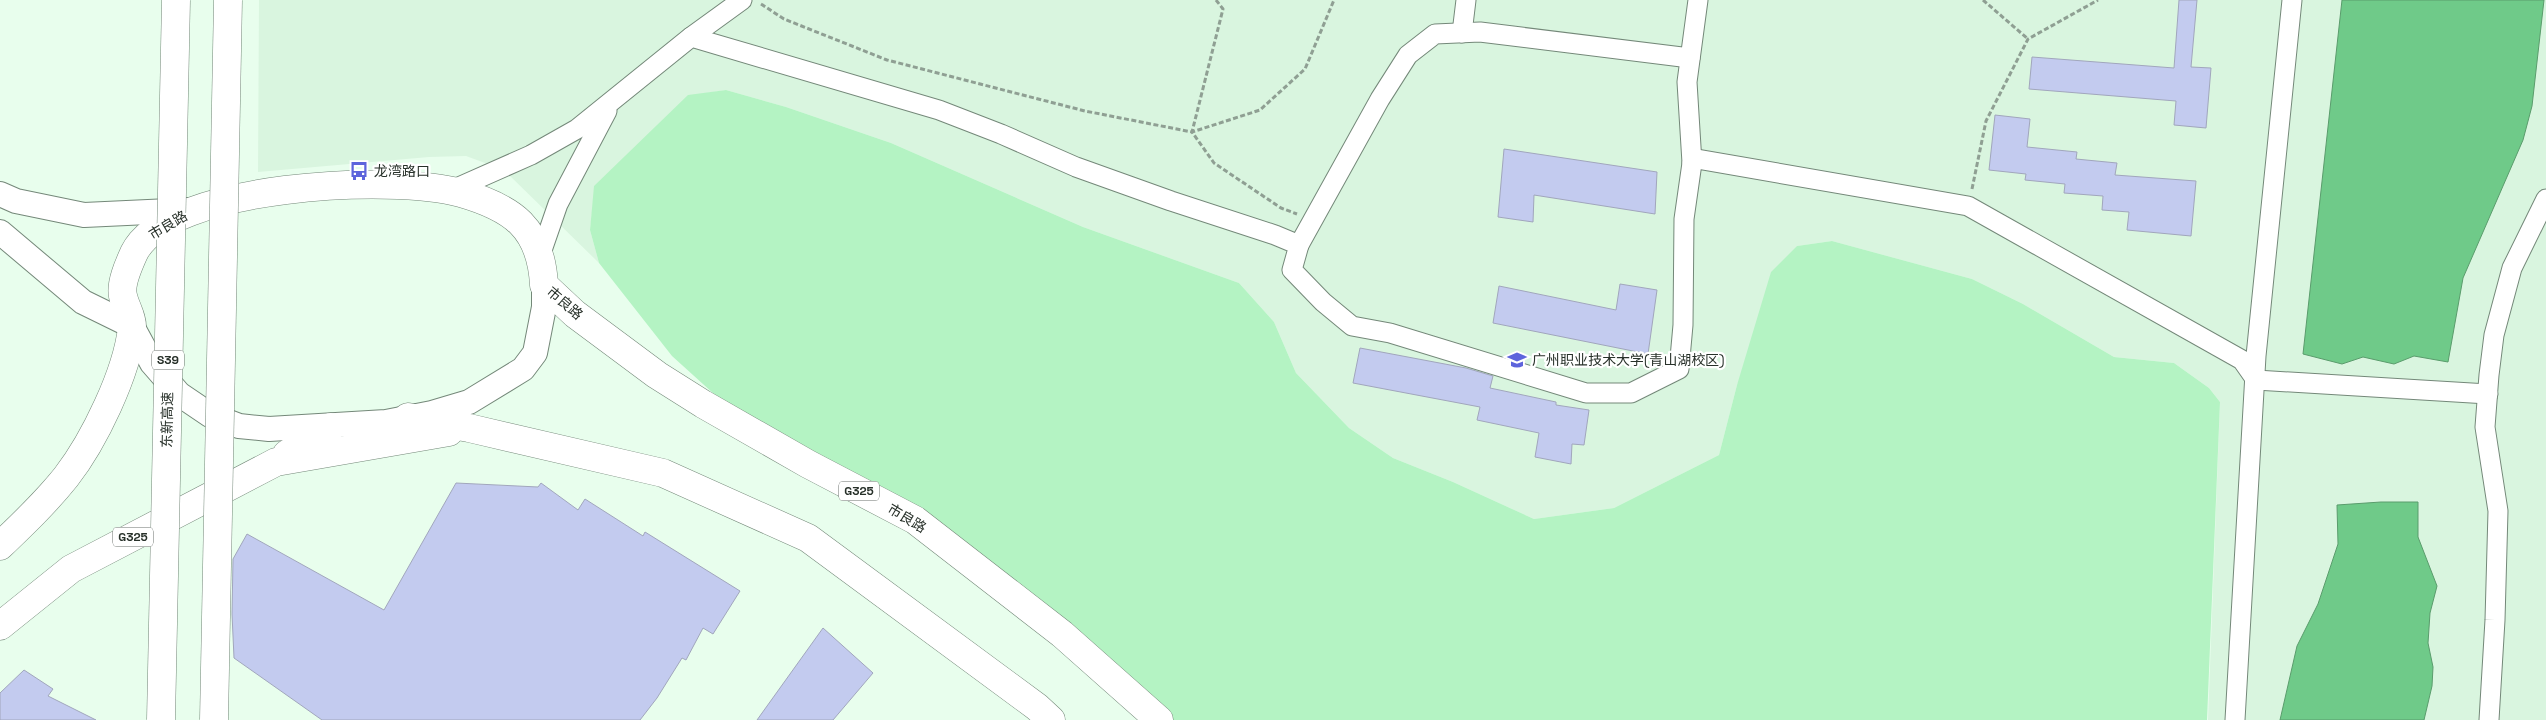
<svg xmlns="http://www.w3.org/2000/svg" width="2546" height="720" font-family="'Space Grotesk','Noto Sans SC',sans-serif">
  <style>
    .built { fill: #d9f5df }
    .green { fill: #b4f3c3 }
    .water { fill: #6fca89; stroke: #5a9c6c }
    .building { fill: #c3cbef; stroke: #a1a6bc }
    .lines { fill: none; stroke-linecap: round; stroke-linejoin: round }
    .minor-casing { stroke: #748879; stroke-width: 21 }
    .tertiary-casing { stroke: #748879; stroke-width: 26 }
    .trunk-casing { stroke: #748879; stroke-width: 29 }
    .path { stroke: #8f9f93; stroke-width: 3; stroke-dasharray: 5 2.5; stroke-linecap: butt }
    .minor { stroke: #fff; stroke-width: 19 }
    .tertiary { stroke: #fff; stroke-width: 24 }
    .trunk { stroke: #fff; stroke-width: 28 }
    .motorway-bridge-casing { stroke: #748879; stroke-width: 29; stroke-linecap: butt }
    .motorway-bridge { stroke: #fff; stroke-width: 28 }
    .labels { text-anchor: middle; stroke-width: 4.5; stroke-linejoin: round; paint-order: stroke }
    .shield { fill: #fff; stroke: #686f6a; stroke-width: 1 }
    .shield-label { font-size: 12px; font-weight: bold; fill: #28312a }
    .poi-label { font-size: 14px; fill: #28312a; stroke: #fff; text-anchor: start }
    .street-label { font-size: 14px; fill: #28312a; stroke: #fff }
  </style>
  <rect width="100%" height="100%" fill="#e8feed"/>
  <polygon class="built" points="259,0 2546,0 2546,720 2208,720 2220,402 2209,388 2174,363 2114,357 2023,304 1972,279 1832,241 1797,246 1737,385 1719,455 1614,508 1534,519 1453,482 1393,458 1349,428 1296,373 1274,322 1239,283 1083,227 891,143 786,107 726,90 688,96 595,186 590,230 599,263 504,170 466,156 429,157 258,172"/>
  <polygon class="green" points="726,90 786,107 891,143 1083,227 1239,283 1274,322 1296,373 1349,428 1393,458 1453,482 1534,519 1614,508 1719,455 1737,385 1771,272 1797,246 1832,241 1972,279 2023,304 2114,357 2174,363 2209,388 2220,402 2207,720 1159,720 992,567 755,425 714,394 672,356 599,263 590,230 594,186 688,95"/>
  <g class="water">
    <polygon points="2342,0 2544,0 2532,106 2523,140 2463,278 2448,362 2414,356 2394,364 2363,357 2342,364 2303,354"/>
    <polygon points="2381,502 2418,502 2418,537 2437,586 2430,613 2428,643 2433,667 2432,686 2424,720 2280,720 2297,646 2318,604 2338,544 2337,505"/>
  </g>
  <g class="building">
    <polygon points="2179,0 2197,0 2191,67 2211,68 2206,128 2174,125 2176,101 2029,89 2032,57 2174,68"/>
    <polygon points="1995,115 2030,119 2027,147 2077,152 2076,159 2117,163 2115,175 2196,181 2191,236 2127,230 2129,212 2102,210 2103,196 2064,193 2065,184 2025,180 2026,174 1989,170"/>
    <polygon points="1504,149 1657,172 1655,214 1534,195 1533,222 1498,217"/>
    <polygon points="1620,284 1657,290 1648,354 1493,323 1499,286 1616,310"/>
    <polygon points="1360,348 1466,368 1493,376 1490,388 1556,402 1556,405 1589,410 1584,445 1572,444 1571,464 1535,457 1539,433 1477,420 1480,407 1353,383"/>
    <polygon points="456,483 538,487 541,483 578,510 585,499 643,536 645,532 740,591 713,634 703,628 686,660 682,658 657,698 640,720 322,720 234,658 232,614 233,559 247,534 384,610"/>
    <polygon points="823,628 873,673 833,720 757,720"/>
    <polygon points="24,670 53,689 48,696 96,720 0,720 0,693"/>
  </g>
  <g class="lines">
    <g class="minor-casing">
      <g id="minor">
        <polyline points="1462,33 1466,0"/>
        <polyline points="691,37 742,0"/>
        <polyline points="1692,163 1687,82 1698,0"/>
        <polyline points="452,190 531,155 577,129 691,37 939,110 1001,134 1076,167 1171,201 1275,235 1299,245 1292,270 1323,302 1352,326 1390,333 1586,393 1631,393 1679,369 1683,325 1684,219 1692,163 1697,159 1968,206 2242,360 2256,380 2488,394"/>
        <polyline points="1299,245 1380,99 1408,55 1435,34 1480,32 1690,58"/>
        <polyline points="540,256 558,204 607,111"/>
        <polyline points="2235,720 2256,356 2292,0"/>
        <polyline points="2489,720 2495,620 2498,511 2485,427 2489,375 2494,335 2512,268 2546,199"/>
      </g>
    </g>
    <g class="tertiary-casing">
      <g id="tertiary">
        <polyline points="0,194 16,201 84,215 191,210"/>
        <polyline points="0,232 83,302 132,326 152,363 179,394 210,415 239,426 269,429 386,422 432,413 469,402 523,369 535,353 544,307 544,285"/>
      </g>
    </g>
    <g class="trunk-casing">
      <g id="trunk">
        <polyline points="408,417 469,428 663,473 808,538 1037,707 1051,720"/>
        <polyline points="287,454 331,427"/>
        <path d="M0,546C23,524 46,502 66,477C94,441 127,373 132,328C133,318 125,306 123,296C120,284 129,264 134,253C168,184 395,174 461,193C513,208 541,228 544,285L575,314L657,375L703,404L808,464L915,520L1062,634L1159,720"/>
        <polyline points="0,626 71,569 276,462 449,432"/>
      </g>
    </g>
    <g class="path">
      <polyline points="1216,0 1223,9 1192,132 1214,163 1281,208 1297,214"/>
      <polyline points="1983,0 2028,39"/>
      <polyline points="761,4 784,19 887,60 1085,111 1192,132 1260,110 1305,69 1334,0"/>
      <polyline points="1972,189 1986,121 2028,39 2098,0"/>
    </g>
    <use href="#minor" class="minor"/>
    <use href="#tertiary" class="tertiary"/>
    <use href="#trunk" class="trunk"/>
    <g class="motorway-bridge-casing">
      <g id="motorway-bridge">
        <polyline points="161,720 176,0"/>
        <polyline points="214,720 228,0"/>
      </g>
    </g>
    <use href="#motorway-bridge" class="motorway-bridge"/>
  </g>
  <defs>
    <g id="bus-bare" transform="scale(1.5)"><path d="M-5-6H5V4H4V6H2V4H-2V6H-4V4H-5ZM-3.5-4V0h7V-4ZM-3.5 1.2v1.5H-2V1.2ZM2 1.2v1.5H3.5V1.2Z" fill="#5d64dc" stroke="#fff" stroke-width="2.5" paint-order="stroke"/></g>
    <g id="university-bare" transform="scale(1.5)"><path d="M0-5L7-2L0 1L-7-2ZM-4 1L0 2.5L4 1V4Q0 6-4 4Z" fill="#5d64dc" stroke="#fff" stroke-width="2.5" paint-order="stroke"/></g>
  </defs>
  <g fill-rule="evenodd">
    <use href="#bus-bare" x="359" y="171"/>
    <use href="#university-bare" x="1517" y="360"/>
  </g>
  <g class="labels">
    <g class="shield">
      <rect x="152" y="350.5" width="32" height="19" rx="4"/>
      <rect x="839" y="481.5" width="40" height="19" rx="4"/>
      <rect x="113" y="527.5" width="40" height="19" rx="4"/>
    </g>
    <g class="shield-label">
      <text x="168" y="364">S39</text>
      <text x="859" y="495">G325</text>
      <text x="133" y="541">G325</text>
    </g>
    <g class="poi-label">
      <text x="374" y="176">龙湾路口</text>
      <text x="1532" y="365">广州职业技术大学(青山湖校区)</text>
    </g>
    <g class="street-label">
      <text transform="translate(168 225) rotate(-31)" y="5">市良路</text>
      <text transform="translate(565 303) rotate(41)" y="5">市良路</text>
      <text transform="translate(167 420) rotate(-89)" y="5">东新高速</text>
      <text transform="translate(907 518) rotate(31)" y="5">市良路</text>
    </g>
  </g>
</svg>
